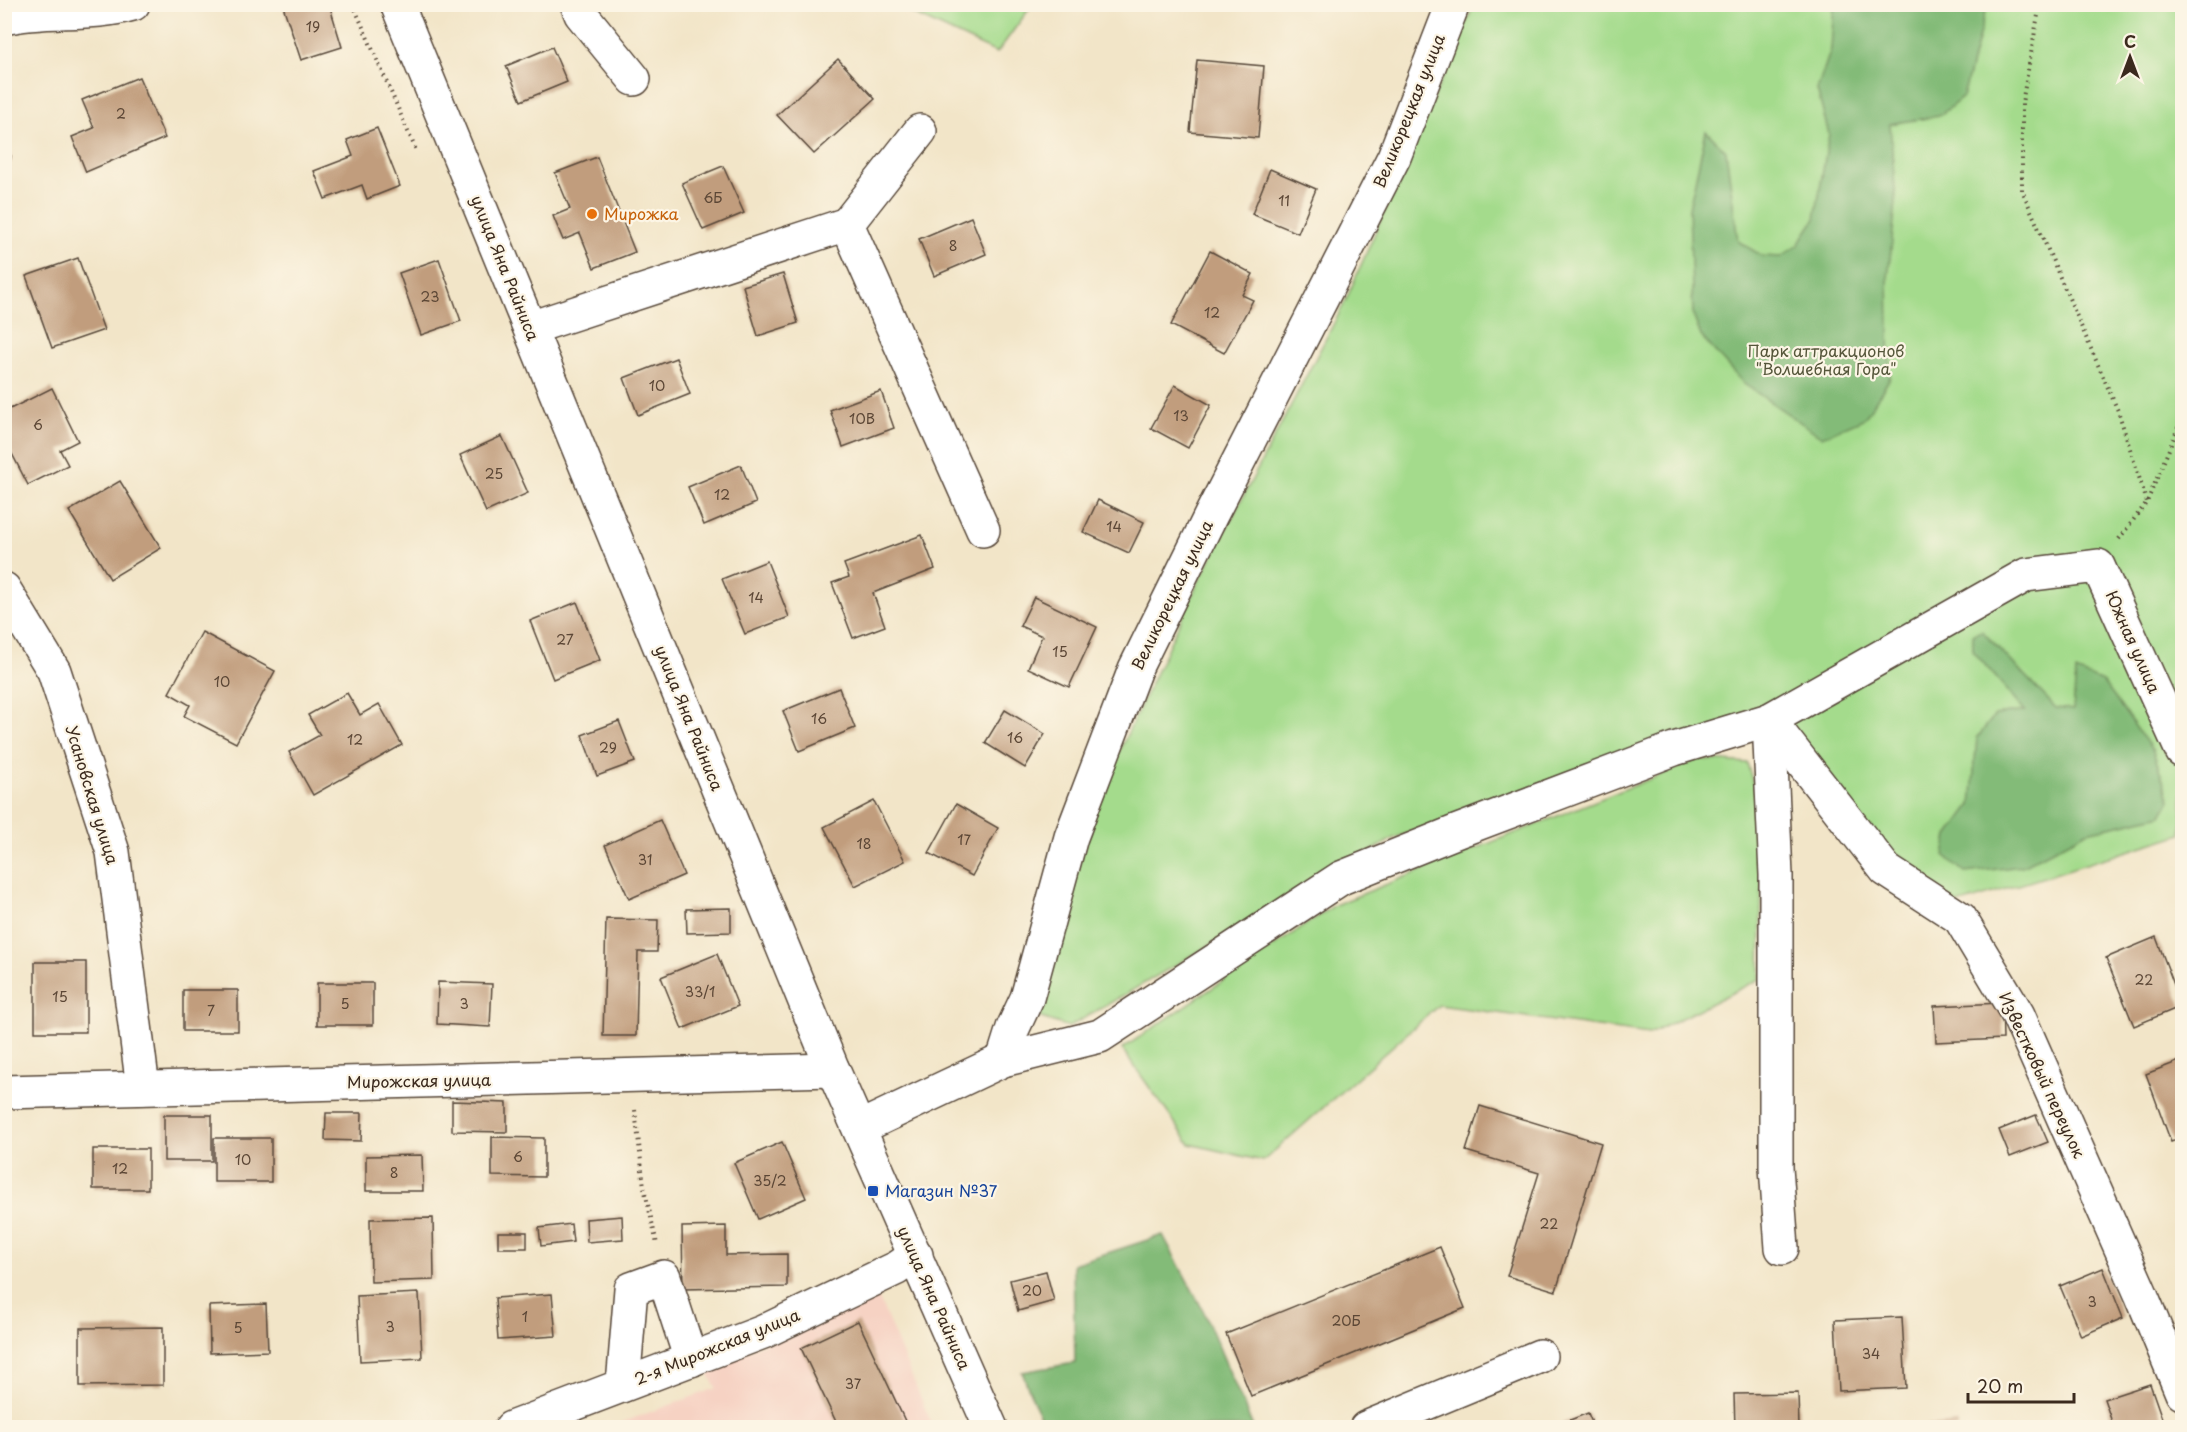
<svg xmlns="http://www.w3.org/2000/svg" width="2187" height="1432" font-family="'Playpen Sans',sans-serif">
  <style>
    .built { fill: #f6d2c3 }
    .green { fill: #a4db8c; stroke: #708255; stroke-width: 1.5 }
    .forest { fill: #83bb78; stroke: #5f724b; stroke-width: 1.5 }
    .building { fill: #c19d7d }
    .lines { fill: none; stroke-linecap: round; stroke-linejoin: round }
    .minor-casing { stroke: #564638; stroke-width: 36 }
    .path { stroke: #564638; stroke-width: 4; stroke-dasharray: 1.5 4.5; stroke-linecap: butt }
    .minor { stroke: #fff; stroke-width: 33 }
    .food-dot { fill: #e8710a; stroke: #fcf5e5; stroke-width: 2 }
    .transit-dot { fill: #1a4fb4; stroke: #fcf5e5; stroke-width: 2 }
    .labels { text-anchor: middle; stroke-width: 4.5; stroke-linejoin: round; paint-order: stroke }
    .number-label { font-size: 14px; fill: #5c4736 }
    .street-label { font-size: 16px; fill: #3b2a1e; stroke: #fcf5e5 }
    .food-label { font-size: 16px; fill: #c56008; stroke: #fcf5e5; text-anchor: start }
    .park-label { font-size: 16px; fill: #55563a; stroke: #fcf5e5 }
    .transit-label { font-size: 16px; fill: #164399; stroke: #fcf5e5; text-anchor: start }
  </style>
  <rect width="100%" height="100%" fill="#fcf5e5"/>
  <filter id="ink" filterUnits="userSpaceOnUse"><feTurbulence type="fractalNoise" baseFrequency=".0167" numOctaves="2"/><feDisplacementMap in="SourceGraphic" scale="12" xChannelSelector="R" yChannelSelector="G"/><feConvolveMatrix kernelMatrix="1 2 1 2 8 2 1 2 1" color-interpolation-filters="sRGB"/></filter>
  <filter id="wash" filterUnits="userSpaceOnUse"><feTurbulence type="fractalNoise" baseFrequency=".008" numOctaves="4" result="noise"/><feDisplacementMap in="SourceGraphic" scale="24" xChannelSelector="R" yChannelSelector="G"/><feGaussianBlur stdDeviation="1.35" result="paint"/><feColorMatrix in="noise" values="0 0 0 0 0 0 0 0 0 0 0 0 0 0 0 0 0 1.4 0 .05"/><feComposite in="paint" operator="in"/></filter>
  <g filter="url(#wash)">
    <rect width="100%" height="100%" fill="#f2e5c8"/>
    <polygon class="built" points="878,1296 933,1427 607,1428 716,1388 706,1368"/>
    <g class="green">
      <polygon points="894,5 1032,4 1032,5 997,53"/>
      <polygon points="1474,5 2182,5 2182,834 1955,905 1855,818 1766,711 1394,838 1069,1027 1032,1015 1103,786 1197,585 1345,302"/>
      <polygon points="1700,759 1747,763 1763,816 1760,979 1649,1034 1439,1005 1263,1161 1190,1144 1122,1049 1335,905"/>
    </g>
    <g class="forest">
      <polygon points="1834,5 1987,5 1963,97 1939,116 1890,124 1896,202 1888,278 1890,378 1865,418 1822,437 1744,384 1701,336 1693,315 1689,209 1706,131 1726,151 1738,241 1762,256 1781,257 1798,245 1815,219 1829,134 1817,90 1831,49"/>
      <polygon points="1982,631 2056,708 2073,710 2076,671 2103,682 2153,751 2170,800 2162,815 2087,832 2022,866 1965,873 1944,855 1948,836 1971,805 1977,738 1995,715 2025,711 1973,651 1973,634"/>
      <polygon points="1163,1235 1204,1312 1253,1427 1044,1427 1022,1372 1075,1363 1073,1264"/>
    </g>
    <g id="blocks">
      <g class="building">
        <polygon points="289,4 329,4 342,47 301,60 283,6"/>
        <polygon points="552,47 567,82 521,101 506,66"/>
        <polygon points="838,59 875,99 814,154 777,115"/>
        <polygon points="1197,60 1264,66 1258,138 1190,132"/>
        <polygon points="139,77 165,138 86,172 72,137 94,128 82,100"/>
        <polygon points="377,128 400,186 367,199 362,185 325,199 314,171 353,156 347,140"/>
        <polygon points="4,155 11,156 6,189 4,189"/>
        <polygon points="597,157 635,252 594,268 580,233 563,240 553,216 570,209 555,173"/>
        <polygon points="723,166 744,213 703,230 682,183"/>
        <polygon points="1270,169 1316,189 1298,233 1252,214"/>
        <polygon points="971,217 986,254 934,276 919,239"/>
        <polygon points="1210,251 1253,274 1242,295 1253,300 1224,353 1171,325"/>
        <polygon points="78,258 104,330 52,348 26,276"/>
        <polygon points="439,259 461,321 421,335 399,273"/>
        <polygon points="783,274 798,323 758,336 743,286"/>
        <polygon points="676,358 690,394 638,415 624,378"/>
        <polygon points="1175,385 1211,405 1188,448 1151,428"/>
        <polygon points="52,388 78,441 60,450 68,465 28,485 4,438 4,412"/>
        <polygon points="881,391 894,428 843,447 830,410"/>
        <polygon points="502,436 528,493 486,512 460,455"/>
        <polygon points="741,465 756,503 704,525 688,487"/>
        <polygon points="120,481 161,548 110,579 69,511"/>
        <polygon points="1098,500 1144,522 1129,553 1083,532"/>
        <polygon points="922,535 935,569 873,593 885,626 853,638 832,583 849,577 844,564"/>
        <polygon points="767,561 789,617 745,634 722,579"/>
        <polygon points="1034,597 1097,627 1069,687 1028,668 1042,636 1020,626"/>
        <polygon points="577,602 600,660 553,679 530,621"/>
        <polygon points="202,632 275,671 236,743 184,716 190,705 169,693"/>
        <polygon points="839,688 855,728 799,751 783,711"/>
        <polygon points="347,693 360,715 379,704 402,745 313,795 289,752 320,735 308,715"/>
        <polygon points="1005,710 1045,734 1025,768 985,743"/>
        <polygon points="619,721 635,762 597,776 582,735"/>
        <polygon points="874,801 905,861 855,886 824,827"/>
        <polygon points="956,804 998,828 972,876 929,853"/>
        <polygon points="660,820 684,875 629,899 605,845"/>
        <polygon points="731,908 731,932 687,933 686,909"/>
        <polygon points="606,919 658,920 657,952 638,952 636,1036 603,1036"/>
        <polygon points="2156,937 2182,1006 2134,1026 2106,958"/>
        <polygon points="717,954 738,1006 682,1029 661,977"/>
        <rect x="35" y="962" width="51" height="70"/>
        <polygon points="438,982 492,984 490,1027 437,1024"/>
        <rect x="317" y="983" width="56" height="42"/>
        <rect x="183" y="990" width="55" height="41"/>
        <polygon points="2002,1003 2003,1039 1936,1042 1934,1006"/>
        <polygon points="2182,1060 2182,1138 2171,1142 2146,1074"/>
        <polygon points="452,1101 507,1103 507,1132 452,1131"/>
        <polygon points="1480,1106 1601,1143 1556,1291 1507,1276 1539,1173 1466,1151"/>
        <polygon points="326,1113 362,1113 361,1141 325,1140"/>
        <rect x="164" y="1115" width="48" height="46"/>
        <polygon points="2036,1115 2048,1142 2010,1157 1999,1130"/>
        <polygon points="492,1137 544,1138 544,1177 492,1176"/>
        <rect x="214" y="1138" width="57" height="44"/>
        <polygon points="782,1142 806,1198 758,1219 734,1163"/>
        <rect x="93" y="1149" width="55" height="40"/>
        <polygon points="422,1155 423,1191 366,1191 366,1156"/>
        <polygon points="622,1216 623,1239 587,1242 586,1219"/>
        <polygon points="433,1218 434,1280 371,1282 370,1219"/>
        <polygon points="571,1224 573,1242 541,1246 539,1228"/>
        <polygon points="726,1226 726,1255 787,1254 787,1287 683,1289 682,1227"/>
        <rect x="498" y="1232" width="29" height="16"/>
        <polygon points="1440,1247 1465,1308 1251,1396 1226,1334"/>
        <polygon points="2103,1268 2123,1318 2081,1336 2060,1286"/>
        <polygon points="1046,1271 1054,1301 1018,1311 1010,1280"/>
        <polygon points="419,1293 422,1358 360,1361 357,1296"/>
        <polygon points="552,1294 556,1336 498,1340 495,1298"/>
        <polygon points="266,1304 268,1351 210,1353 209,1306"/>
        <polygon points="1902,1317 1906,1388 1839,1391 1835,1320"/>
        <polygon points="858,1321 905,1421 891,1428 839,1428 801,1348"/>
        <polygon points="163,1327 163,1385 80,1386 80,1328"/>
        <polygon points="2150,1384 2164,1424 2154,1428 2114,1428 2104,1399"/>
        <polygon points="1798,1393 1799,1428 1735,1428 1734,1394"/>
        <polygon points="1588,1413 1594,1428 1552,1428 1552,1427"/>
        <polygon points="1958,1423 1958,1428 1924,1428 1924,1426"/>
      </g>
    </g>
  </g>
  <g filter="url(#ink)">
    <use href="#blocks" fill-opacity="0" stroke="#564638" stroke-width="1.5"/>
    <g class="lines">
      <g class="minor-casing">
        <g id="minor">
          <polyline points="397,4 833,1070 991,1428"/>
          <polyline points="577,4 581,14 634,79"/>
          <path d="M4,18C47,8 91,16 133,4"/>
          <polyline points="847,224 920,131"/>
          <polyline points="530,328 847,224 983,530"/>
          <polyline points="4,589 54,671 113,852 143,1088"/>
          <polyline points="1769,720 1886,870 1960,918 2018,1015 2141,1294 2182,1393"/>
          <polyline points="1769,720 1776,875 1776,1167 1782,1248"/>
          <polyline points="1003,1060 1013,1028 1027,998 1071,837 1135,669 1211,515 1394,157 1453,4"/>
          <polyline points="4,1092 833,1070"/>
          <polyline points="859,1128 1003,1060 1100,1036 1341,878 1458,831 1674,749 1769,720 2026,575 2098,566 2182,751"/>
          <polyline points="623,1385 631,1289 664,1277 691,1360"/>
          <polyline points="511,1428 763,1332 897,1268 916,1255"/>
          <polyline points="1366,1428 1540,1356"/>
        </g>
      </g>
      <g class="path">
        <polyline points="353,4 416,150"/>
        <polyline points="2040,4 2022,103 2022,190 2118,411 2147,502"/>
        <polyline points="2119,539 2147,502 2182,418"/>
        <polyline points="635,1110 644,1187 657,1244"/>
      </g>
      <use href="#minor" class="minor"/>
    </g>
  </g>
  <circle class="food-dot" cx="592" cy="214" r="6"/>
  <rect class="transit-dot" x="867" y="1185" width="12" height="12" rx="3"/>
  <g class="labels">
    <g class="number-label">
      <text x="313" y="32">19</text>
      <text x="121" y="119">2</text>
      <text x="713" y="203">6Б</text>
      <text x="1284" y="206">11</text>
      <text x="953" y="251">8</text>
      <text x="430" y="302">23</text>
      <text x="1212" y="318">12</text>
      <text x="657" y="391">10</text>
      <text x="1181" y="421">13</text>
      <text x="862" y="424">10В</text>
      <text x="38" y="430">6</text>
      <text x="494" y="479">25</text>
      <text x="722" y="500">12</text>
      <text x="1114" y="532">14</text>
      <text x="756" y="603">14</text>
      <text x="565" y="645">27</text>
      <text x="1060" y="657">15</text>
      <text x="222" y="687">10</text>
      <text x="819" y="724">16</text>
      <text x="1015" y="743">16</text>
      <text x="355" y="745">12</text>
      <text x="608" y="753">29</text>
      <text x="964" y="845">17</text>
      <text x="864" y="849">18</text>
      <text x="645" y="865">31</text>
      <text x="2144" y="985">22</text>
      <text x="700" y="997">33/1</text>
      <text x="60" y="1002">15</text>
      <text x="345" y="1009">5</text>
      <text x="464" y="1009">3</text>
      <text x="211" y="1016">7</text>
      <text x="518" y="1162">6</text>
      <text x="243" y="1165">10</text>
      <text x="120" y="1174">12</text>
      <text x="394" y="1178">8</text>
      <text x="770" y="1186">35/2</text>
      <text x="1549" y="1229">22</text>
      <text x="1032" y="1296">20</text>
      <text x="2092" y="1307">3</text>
      <text x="525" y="1322">1</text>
      <text x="1346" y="1326">20Б</text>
      <text x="390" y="1332">3</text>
      <text x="238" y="1333">5</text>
      <text x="1871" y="1359">34</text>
      <text x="853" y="1389">37</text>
    </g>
    <g class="street-label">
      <text transform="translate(1409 111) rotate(-68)" y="6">Великорецкая улица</text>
      <text transform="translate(505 268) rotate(68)" y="6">улица Яна Райниса</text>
      <text transform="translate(1172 595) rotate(-64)" y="6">Великорецкая улица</text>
      <text transform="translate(2133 642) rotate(66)" y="6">Южная улица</text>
      <text transform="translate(689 718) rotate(68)" y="6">улица Яна Райниса</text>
      <text transform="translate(92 795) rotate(73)" y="6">Усановская улица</text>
      <text transform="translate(2042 1075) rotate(65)" y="6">Известковый переулок</text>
      <text transform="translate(419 1081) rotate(-1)" y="6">Мирожская улица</text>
      <text transform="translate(934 1298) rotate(66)" y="6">улица Яна Райниса</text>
      <text transform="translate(717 1347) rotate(-22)" y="6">2-я Мирожская улица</text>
    </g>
    <g class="food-label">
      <text x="604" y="220">Мирожка</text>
    </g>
    <g class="park-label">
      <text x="1826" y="357">Парк аттракционов<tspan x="1826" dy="18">"Волшебная Гора"</tspan></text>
    </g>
    <g class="transit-label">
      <text x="885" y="1197">Магазин №37</text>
    </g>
  </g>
  <rect width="2187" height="1432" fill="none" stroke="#fcf5e5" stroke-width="24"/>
  <g transform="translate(2130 57)" stroke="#fcf5e5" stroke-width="4.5" paint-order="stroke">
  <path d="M0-4.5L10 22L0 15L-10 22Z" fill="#3b2a1e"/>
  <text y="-9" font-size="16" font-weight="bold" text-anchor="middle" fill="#3b2a1e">С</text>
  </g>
  <path d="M1968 1393v9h106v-9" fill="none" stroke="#3b2a1e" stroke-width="3"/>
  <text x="1977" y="1393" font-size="18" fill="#3b2a1e" stroke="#fcf5e5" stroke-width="4.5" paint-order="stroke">20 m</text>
</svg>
